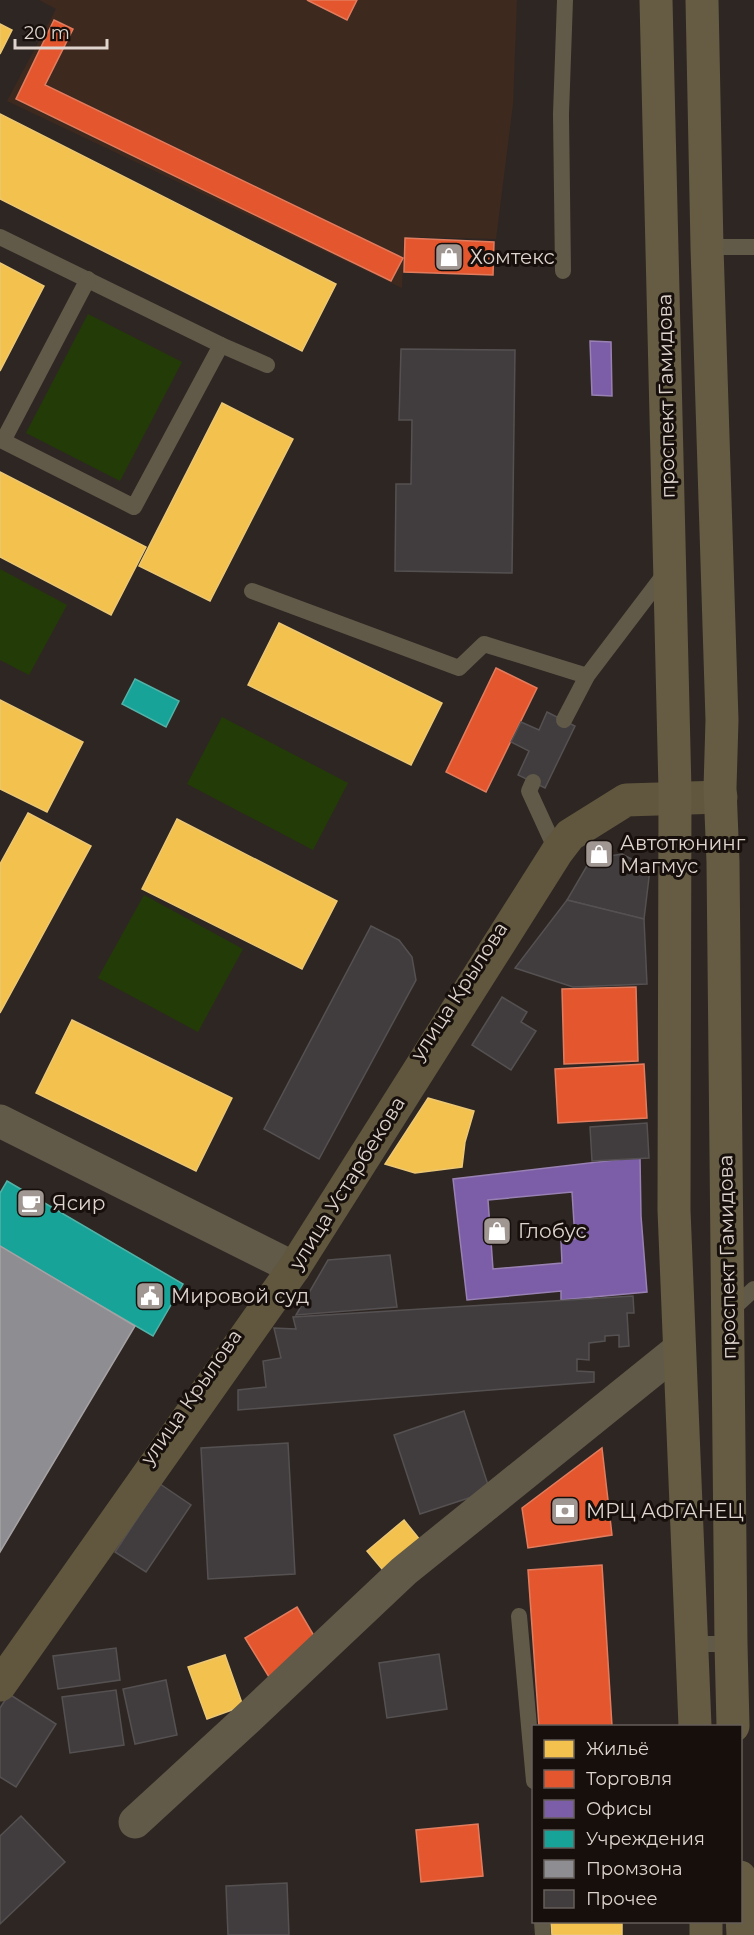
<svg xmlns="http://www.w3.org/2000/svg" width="754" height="1935" font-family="Montserrat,sans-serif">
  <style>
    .built { fill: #3e291f }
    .green { fill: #233c07 }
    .homes { fill: #f2c14e; stroke: #ecc774; stroke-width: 1.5 }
    .shops { fill: #e4572e; stroke: #e27c5e; stroke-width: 1.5 }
    .offices { fill: #7b5ea7; stroke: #9981b3; stroke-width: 1.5; fill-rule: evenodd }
    .public { fill: #17a398; stroke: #53b2a8; stroke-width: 1.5 }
    .industry { fill: #8d8d92; stroke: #a6a2a4; stroke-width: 1.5 }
    .building { fill: #413d3e; stroke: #555152; stroke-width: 1.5 }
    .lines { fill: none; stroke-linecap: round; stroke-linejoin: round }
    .lane { stroke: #615a49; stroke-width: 16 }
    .street { stroke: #615a49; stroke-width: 33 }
    .secondary { stroke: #61573e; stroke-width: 33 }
    .primary { stroke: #655c43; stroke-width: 33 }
    .labels { text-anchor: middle; stroke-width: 6; stroke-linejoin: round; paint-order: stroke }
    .poi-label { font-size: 20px; fill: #dfd4ce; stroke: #160f0b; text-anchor: start }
    .street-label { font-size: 20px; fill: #dfd4ce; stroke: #160f0b }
  </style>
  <rect width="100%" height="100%" fill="#2e2622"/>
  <polygon class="built" points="39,0 517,0 513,104 496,239 404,237 402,288 7,101 56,9"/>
  <g class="green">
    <polygon points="88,314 182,362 120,481 26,433"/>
    <polygon points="0,569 67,605 29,675 0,660"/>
    <polygon points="222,717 348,783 313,850 187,784"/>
    <polygon points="144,895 243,949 198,1032 98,978"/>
  </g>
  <g class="homes">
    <polygon points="0,24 12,30 0,54"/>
    <polygon points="0,114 336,284 302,351 0,199"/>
    <polygon points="0,263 44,286 0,371"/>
    <polygon points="222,403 293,439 210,601 139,566"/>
    <polygon points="0,472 146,547 111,615 0,557"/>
    <polygon points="279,623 442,703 411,765 248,685"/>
    <polygon points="0,700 83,742 47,812 0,789"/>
    <polygon points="28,813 91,846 0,1013 0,864"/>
    <polygon points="177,819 337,901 302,969 142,889"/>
    <polygon points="72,1020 232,1098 196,1171 36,1093"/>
    <polygon points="428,1098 474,1111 465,1142 462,1167 415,1173 385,1164"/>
    <polygon points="404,1520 424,1545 387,1575 367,1551"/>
    <polygon points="225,1655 243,1706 207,1719 188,1667"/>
    <polygon points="551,1922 622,1922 622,1935 552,1935"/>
  </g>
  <g class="shops">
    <polygon points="307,0 357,0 347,20"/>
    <polygon points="54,20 73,29 45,85 403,258 391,281 16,99"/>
    <polygon points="405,238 494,242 493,275 404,272"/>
    <polygon points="496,668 537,688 486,792 446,772"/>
    <polygon points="636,987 638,1061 564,1064 562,989"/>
    <polygon points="644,1064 647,1118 558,1123 555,1069"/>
    <polygon points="602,1448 612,1535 528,1548 522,1508"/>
    <polygon points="602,1565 612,1726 539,1726 528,1570"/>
    <polygon points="297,1607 320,1646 269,1677 245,1638"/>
    <polygon points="478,1824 483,1876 421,1882 416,1830"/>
  </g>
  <g class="offices">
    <polygon points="590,341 611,342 612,396 592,395"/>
    <path d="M640,1157L641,1216L647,1292L561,1300V1291L467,1300L453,1179ZM572,1192L575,1239L561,1241L562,1263L493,1269L488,1200Z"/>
  </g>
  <g class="public">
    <polygon points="135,679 179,701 166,727 122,704"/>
    <polygon points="7,1181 183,1284 153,1336 0,1247 0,1193"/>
  </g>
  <polygon class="industry" points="0,1246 135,1326 0,1552"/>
  <g class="building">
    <polygon points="401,349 515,350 512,573 395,571 396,484 411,484 412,420 399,420"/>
    <polygon points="547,712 575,726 545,788 518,775 529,751 511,742 521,722 539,730"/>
    <polygon points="622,854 650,869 644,919 567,900 591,859"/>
    <polygon points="567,900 644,919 647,984 573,987 515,968"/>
    <polygon points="371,926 399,940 412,957 416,980 319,1159 264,1129"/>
    <polygon points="502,997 527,1012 521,1022 536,1031 511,1070 472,1045"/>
    <polygon points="647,1123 649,1158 592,1161 590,1127"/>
    <polygon points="390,1255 397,1307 296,1315 328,1260"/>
    <polygon points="633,1296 634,1313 627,1313 629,1346 619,1347 619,1335 605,1336 605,1341 589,1343 589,1360 577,1359 577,1371 594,1372 594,1382 238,1410 238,1390 266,1387 263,1361 281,1358 274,1328 296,1329 293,1317"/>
    <polygon points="464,1411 490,1491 420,1514 394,1435"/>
    <polygon points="288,1443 295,1574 208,1579 201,1448"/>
    <polygon points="160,1484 191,1505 146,1572 115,1552"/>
    <polygon points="116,1648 120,1680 58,1689 53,1656"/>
    <polygon points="439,1654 447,1709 387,1718 379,1663"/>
    <polygon points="166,1680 177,1735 135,1744 123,1689"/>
    <polygon points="116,1690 124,1745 70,1753 62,1697"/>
    <polygon points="9,1694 56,1724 16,1787 0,1777 0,1708"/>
    <polygon points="21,1816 65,1862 0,1924 0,1836"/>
    <polygon points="287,1883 289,1935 228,1935 226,1886"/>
  </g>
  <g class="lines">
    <g class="lane">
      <polyline points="0,237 221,345 267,365"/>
      <polyline points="707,247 754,247"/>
      <polyline points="563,271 561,114 565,0"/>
      <polyline points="88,279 3,441 134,507 221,345"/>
      <polyline points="252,591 459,668 484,644 587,676"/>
      <polyline points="564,720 587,676 666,572"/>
      <polyline points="533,782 529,791 557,852"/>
      <polyline points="728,1313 754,1289"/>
      <polyline points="519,1616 534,1781"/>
      <polyline points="690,1644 731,1644"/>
      <polyline points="542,1922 543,1935"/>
    </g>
    <g class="street">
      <polyline points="0,1121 294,1268"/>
      <polyline points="135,1822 246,1720 404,1571 678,1350"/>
    </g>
    <polyline class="secondary" points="0,1685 294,1268 557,852 570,835 626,800 721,797"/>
    <g class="primary">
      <polyline points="656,0 675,791 674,1210 695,1726"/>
      <polyline points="702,0 707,247 722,720 720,788 723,862 731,1644 733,1726"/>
      <polyline points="740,1877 743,1935"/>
      <polyline points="706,1922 706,1935"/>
    </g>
  </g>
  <defs>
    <g id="shop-square" transform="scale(1.5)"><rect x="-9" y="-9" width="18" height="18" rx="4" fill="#a19792" stroke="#160f0b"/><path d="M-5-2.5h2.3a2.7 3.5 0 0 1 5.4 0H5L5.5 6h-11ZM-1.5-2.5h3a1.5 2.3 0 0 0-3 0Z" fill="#fff"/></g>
    <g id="cafe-square" transform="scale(1.5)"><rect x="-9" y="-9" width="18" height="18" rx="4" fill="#a19792" stroke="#160f0b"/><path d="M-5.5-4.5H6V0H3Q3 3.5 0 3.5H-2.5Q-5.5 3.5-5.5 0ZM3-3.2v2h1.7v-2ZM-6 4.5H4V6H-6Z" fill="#fff"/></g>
    <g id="civic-square" transform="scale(1.5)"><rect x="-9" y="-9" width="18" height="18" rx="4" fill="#a19792" stroke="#160f0b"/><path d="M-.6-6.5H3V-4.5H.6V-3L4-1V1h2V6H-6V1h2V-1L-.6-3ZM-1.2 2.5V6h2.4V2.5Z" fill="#fff"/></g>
    <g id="bank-square" transform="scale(1.5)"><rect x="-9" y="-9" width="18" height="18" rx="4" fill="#a19792" stroke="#160f0b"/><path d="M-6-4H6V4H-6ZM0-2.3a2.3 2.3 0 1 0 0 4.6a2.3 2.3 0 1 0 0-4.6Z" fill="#fff"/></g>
  </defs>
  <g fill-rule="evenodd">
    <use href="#shop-square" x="449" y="257"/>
    <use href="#shop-square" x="599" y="854"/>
    <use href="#cafe-square" x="31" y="1203"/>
    <use href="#shop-square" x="497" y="1231"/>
    <use href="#civic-square" x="150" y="1296"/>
    <use href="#bank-square" x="565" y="1511"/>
  </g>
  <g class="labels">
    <g class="poi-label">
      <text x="470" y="264">Хомтекс</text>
      <text x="620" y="850">Автотюнинг<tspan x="620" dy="23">Магмус</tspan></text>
      <text x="52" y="1210">Ясир</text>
      <text x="518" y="1238">Глобус</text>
      <text x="171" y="1303">Мировой суд</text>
      <text x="586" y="1518">МРЦ АФГАНЕЦ</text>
    </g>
    <g class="street-label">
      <text transform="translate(666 396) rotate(-91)" y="7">проспект Гамидова</text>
      <text transform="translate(459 991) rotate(-57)" y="7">улица Крылова</text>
      <text transform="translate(347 1183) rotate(-58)" y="7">улица Устарбекова</text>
      <text transform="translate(727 1257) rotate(-91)" y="7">проспект Гамидова</text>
      <text transform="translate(191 1397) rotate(-55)" y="7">улица Крылова</text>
    </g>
  </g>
  <rect x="532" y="1725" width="210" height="198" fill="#160f0b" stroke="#665e59" stroke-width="1.5"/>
  <rect x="544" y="1740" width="30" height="18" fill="#f2c14e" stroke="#665e59" stroke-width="1.5"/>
  <text x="586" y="1755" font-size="18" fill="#dfd4ce">Жильё</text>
  <rect x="544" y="1770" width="30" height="18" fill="#e4572e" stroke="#665e59" stroke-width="1.5"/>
  <text x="586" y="1785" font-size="18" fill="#dfd4ce">Торговля</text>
  <rect x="544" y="1800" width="30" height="18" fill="#7b5ea7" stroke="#665e59" stroke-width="1.5"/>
  <text x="586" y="1815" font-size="18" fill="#dfd4ce">Офисы</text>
  <rect x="544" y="1830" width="30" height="18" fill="#17a398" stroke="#665e59" stroke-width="1.5"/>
  <text x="586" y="1845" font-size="18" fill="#dfd4ce">Учреждения</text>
  <rect x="544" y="1860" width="30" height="18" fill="#8d8d92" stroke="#665e59" stroke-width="1.5"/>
  <text x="586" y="1875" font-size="18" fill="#dfd4ce">Промзона</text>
  <rect x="544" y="1890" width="30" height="18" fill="#413d3e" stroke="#665e59" stroke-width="1.5"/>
  <text x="586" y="1905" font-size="18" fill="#dfd4ce">Прочее</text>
  <path d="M15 39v9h92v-9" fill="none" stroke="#dfd4ce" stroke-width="3"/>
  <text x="24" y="39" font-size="18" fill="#dfd4ce" stroke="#160f0b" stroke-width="4.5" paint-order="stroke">20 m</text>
</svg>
